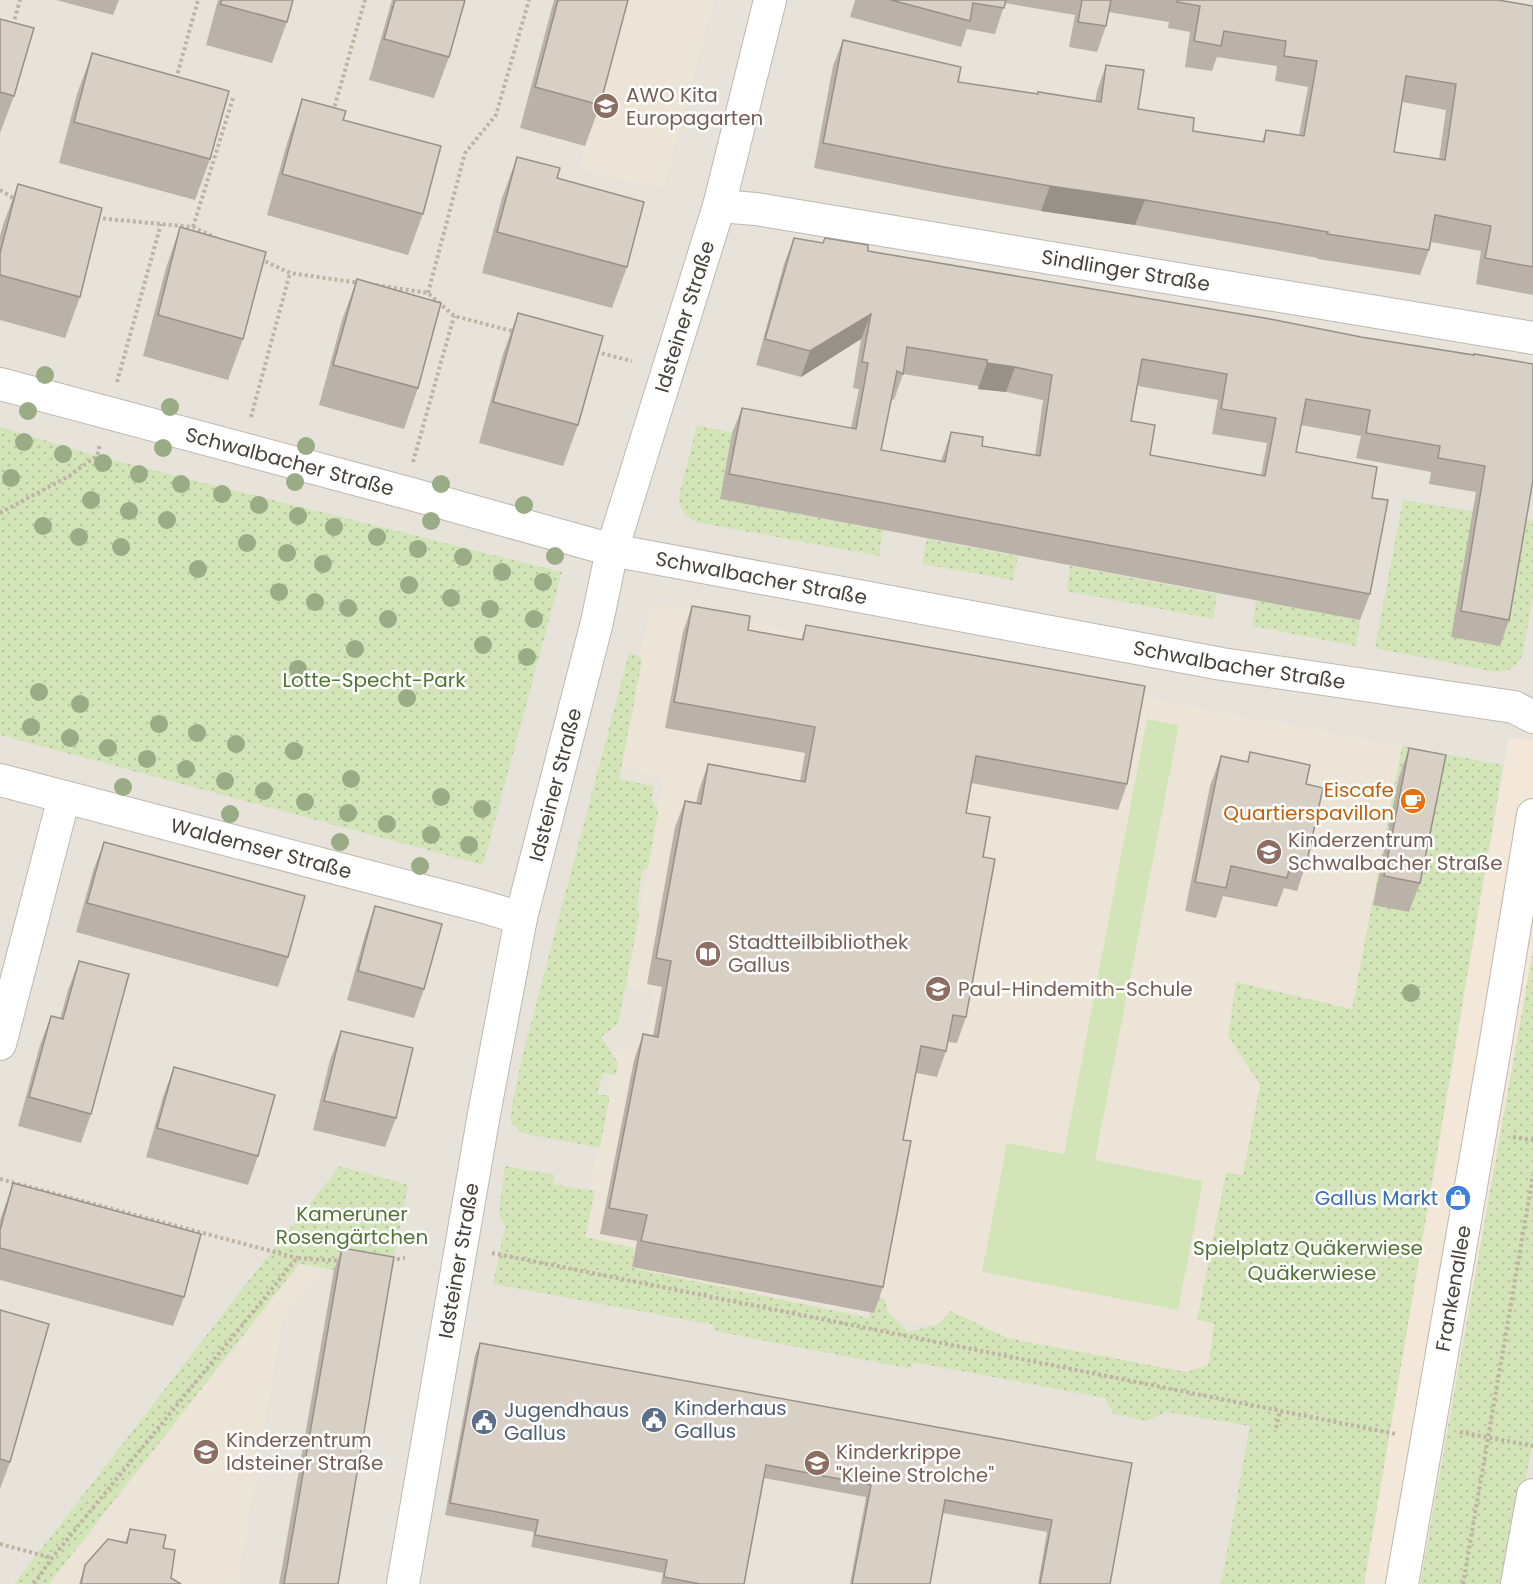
<svg xmlns="http://www.w3.org/2000/svg" width="1533" height="1584" font-family="Poppins,sans-serif">
  <style>
    .residential { fill: #e7e3da }
    .commercial { fill: #f3e7da }
    .education { fill: #ece5d7 }
    .grass { fill: #d3e4b9 }
    .park { fill: url(#park-dots) }
    .lines { fill: none; stroke-linecap: round; stroke-linejoin: round }
    .street-casing { stroke: #bfb8af; stroke-width: 34 }
    .path { stroke: #bfb3a2; stroke-width: 4; stroke-dasharray: 3 3; stroke-linecap: butt }
    .street { stroke: #fff; stroke-width: 32 }
    .tree { fill: #99ac86 }
    .wall { fill: #bab2a9; fill-rule: evenodd }
    .shaded-wall { fill: #97918a }
    .building { fill: #d8cfc5; stroke: #97918a; stroke-width: 1.5; fill-rule: evenodd }
    .labels { text-anchor: middle; stroke-width: 5; stroke-linejoin: round; paint-order: stroke }
    .education-label { font-size: 20px; fill: #785e54; stroke: #fff; text-anchor: start }
    .street-label { font-size: 20px; fill: #48423a; stroke: #fff }
    .park-label { font-size: 20px; fill: #4f7433; stroke: #fff }
    .food-label { font-size: 20px; fill: #c56008; stroke: #fff; text-anchor: end }
    .shop-label { font-size: 20px; fill: #366cbe; stroke: #fff; text-anchor: end }
    .service-label { font-size: 20px; fill: #4e5e75; stroke: #fff; text-anchor: start }
  </style>
  <defs>
    <pattern id="park-dots" width="8" height="8" patternUnits="userSpaceOnUse" patternTransform="scale(1.5)"><rect width="8" height="8" fill="#d3e4b9"/><path d="M2 2h.1M6 6h.1" fill="none" stroke="#b7c5a0" stroke-width="1.8" stroke-linecap="round"/></pattern>
  </defs>
  <rect width="100%" height="100%" fill="#f4f1ec"/>
  <rect class="residential" x="0" y="0" width="1533" height="1584"/>
  <polygon class="commercial" points="1509,738 1533,740 1533,950 1421,1584 1359,1584"/>
  <g class="education">
    <polygon points="555,0 714,0 663,189 579,170 584,146 520,128"/>
    <polygon points="652,604 1402,746 1352,1009 1236,982 1228,1036 1260,1084 1243,1176 1226,1173 1197,1320 1215,1324 1208,1365 1187,1372 577,1262 616,1046 645,1051 656,993 627,987 664,777 614,765"/>
    <polygon points="299,1264 326,1268 282,1320 237,1584 49,1584"/>
  </g>
  <polygon class="grass" points="1147,719 1179,725 1095,1160 1203,1181 1178,1310 982,1272 1007,1143 1064,1154"/>
  <g class="park">
    <path d="M697,425L732,433L720,499L883,530L879,556L696,522C685,516 678,509 679,496Z"/>
    <polygon points="0,427 97,456 562,572 483,865 0,735"/>
    <path d="M1403,500L1533,521V595L1523,653C1518,666 1509,672 1496,672L1375,648Z"/>
    <polygon points="927,539 1018,556 1013,580 922,564"/>
    <polygon points="1070,566 1217,594 1213,619 1067,591"/>
    <polygon points="1256,600 1360,620 1356,646 1252,626"/>
    <polygon points="629,653 639,656 642,661 619,779 653,786 652,799 658,813 648,868 642,871 637,906 639,916 618,1024 601,1037 618,1063 616,1075 603,1073 597,1095 610,1095 600,1148 522,1133 512,1123 510,1116 522,1057"/>
    <polygon points="1402,746 1503,765 1364,1584 1221,1584 1250,1426 1166,1412 1146,1421 1114,1414 1105,1398 913,1362 912,1369 714,1331 715,1325 493,1284 505,1227 499,1214 505,1166 555,1175 553,1184 595,1191 585,1237 634,1248 632,1268 869,1318 872,1296 885,1299 888,1312 908,1332 939,1324 951,1311 1007,1338 1187,1372 1208,1365 1214,1324 1197,1320 1226,1173 1243,1175 1260,1085 1228,1036 1236,982 1352,1009"/>
    <polygon points="1533,950 1533,1438 1508,1584 1420,1584"/>
    <polygon points="340,1166 408,1185 390,1279 299,1264 49,1584 14,1584 264,1261"/>
  </g>
  <g class="lines">
    <g class="street-casing">
      <g id="street">
        <path id="s1" d="M719,206L756,209L1533,338"/>
        <path id="s2" d="M0,384L404,492L612,550L1222,664L1514,707L1533,717"/>
        <path id="s3" d="M0,780L477,905L521,918"/>
        <polyline points="0,1044 64,797"/>
        <path id="s4" d="M403,1584L484,1114L521,918L597,622L612,550L719,206L770,0"/>
        <path id="s5" d="M1402,1584L1494,1053L1533,815"/>
        <polyline points="1517,1584 1533,1495"/>
      </g>
    </g>
    <g class="path">
      <polyline points="13,25 20,0"/>
      <polyline points="176,79 198,0"/>
      <polyline points="333,112 365,0"/>
      <polyline points="0,190 15,199"/>
      <polyline points="97,218 193,227 218,239"/>
      <polyline points="193,227 234,95"/>
      <polyline points="260,259 290,273 360,283"/>
      <polyline points="376,285 428,293 454,316 516,332"/>
      <polyline points="428,293 465,153 496,115 529,0"/>
      <polyline points="596,352 632,361"/>
      <polyline points="117,382 161,224"/>
      <polyline points="251,417 290,273"/>
      <polyline points="413,462 454,316"/>
      <polyline points="0,513 69,476 97,456 100,444"/>
      <polyline points="1513,1137 1533,1140"/>
      <polyline points="0,1179 297,1258"/>
      <polyline points="492,1253 1396,1434"/>
      <polyline points="391,1260 405,1258"/>
      <polyline points="1276,1428 1280,1411"/>
      <polyline points="1460,1432 1533,1446"/>
      <polyline points="0,1544 52,1558"/>
      <polyline points="34,1584 52,1558 297,1258 342,1261"/>
      <polyline points="1463,1584 1533,1175"/>
    </g>
    <use href="#street" class="street"/>
  </g>
  <g class="tree">
    <circle cx="45" cy="375" r="9"/>
    <circle cx="170" cy="407" r="9"/>
    <circle cx="28" cy="411" r="9"/>
    <circle cx="24" cy="442" r="9"/>
    <circle cx="306" cy="446" r="9"/>
    <circle cx="163" cy="448" r="9"/>
    <circle cx="63" cy="454" r="9"/>
    <circle cx="103" cy="463" r="9"/>
    <circle cx="139" cy="474" r="9"/>
    <circle cx="11" cy="478" r="9"/>
    <circle cx="295" cy="482" r="9"/>
    <circle cx="181" cy="484" r="9"/>
    <circle cx="441" cy="484" r="9"/>
    <circle cx="222" cy="494" r="9"/>
    <circle cx="91" cy="500" r="9"/>
    <circle cx="259" cy="505" r="9"/>
    <circle cx="524" cy="505" r="9"/>
    <circle cx="129" cy="511" r="9"/>
    <circle cx="298" cy="516" r="9"/>
    <circle cx="167" cy="520" r="9"/>
    <circle cx="431" cy="521" r="9"/>
    <circle cx="43" cy="526" r="9"/>
    <circle cx="334" cy="527" r="9"/>
    <circle cx="79" cy="537" r="9"/>
    <circle cx="377" cy="537" r="9"/>
    <circle cx="247" cy="543" r="9"/>
    <circle cx="121" cy="547" r="9"/>
    <circle cx="418" cy="549" r="9"/>
    <circle cx="287" cy="553" r="9"/>
    <circle cx="555" cy="556" r="9"/>
    <circle cx="463" cy="557" r="9"/>
    <circle cx="323" cy="564" r="9"/>
    <circle cx="198" cy="569" r="9"/>
    <circle cx="502" cy="572" r="9"/>
    <circle cx="543" cy="582" r="9"/>
    <circle cx="409" cy="585" r="9"/>
    <circle cx="279" cy="592" r="9"/>
    <circle cx="451" cy="598" r="9"/>
    <circle cx="315" cy="602" r="9"/>
    <circle cx="348" cy="608" r="9"/>
    <circle cx="490" cy="609" r="9"/>
    <circle cx="388" cy="619" r="9"/>
    <circle cx="534" cy="619" r="9"/>
    <circle cx="483" cy="645" r="9"/>
    <circle cx="355" cy="649" r="9"/>
    <circle cx="527" cy="657" r="9"/>
    <circle cx="298" cy="669" r="9"/>
    <circle cx="39" cy="692" r="9"/>
    <circle cx="407" cy="698" r="9"/>
    <circle cx="80" cy="704" r="9"/>
    <circle cx="159" cy="724" r="9"/>
    <circle cx="31" cy="727" r="9"/>
    <circle cx="197" cy="733" r="9"/>
    <circle cx="70" cy="738" r="9"/>
    <circle cx="236" cy="744" r="9"/>
    <circle cx="108" cy="748" r="9"/>
    <circle cx="294" cy="751" r="9"/>
    <circle cx="147" cy="759" r="9"/>
    <circle cx="186" cy="769" r="9"/>
    <circle cx="351" cy="779" r="9"/>
    <circle cx="225" cy="781" r="9"/>
    <circle cx="123" cy="787" r="9"/>
    <circle cx="264" cy="791" r="9"/>
    <circle cx="441" cy="797" r="9"/>
    <circle cx="305" cy="802" r="9"/>
    <circle cx="482" cy="809" r="9"/>
    <circle cx="348" cy="813" r="9"/>
    <circle cx="230" cy="814" r="9"/>
    <circle cx="387" cy="824" r="9"/>
    <circle cx="431" cy="835" r="9"/>
    <circle cx="340" cy="842" r="9"/>
    <circle cx="469" cy="845" r="9"/>
    <circle cx="420" cy="866" r="9"/>
    <circle cx="1411" cy="993" r="9"/>
  </g>
  <g class="wall">
    <polygon points="56,0 119,0 113,15"/>
    <polygon points="218,0 293,0 287,22 272,63 206,45"/>
    <polygon points="392,0 465,0 449,57 434,98 369,80"/>
    <polygon points="554,0 628,0 600,105 585,146 520,128"/>
    <path d="M855,0H1498L1533,6V295L1476,284L1481,251L1431,242L1429,250L1420,275L1318,259V258L1135,225L1041,211L934,192L814,168L833,66L843,40L958,82L1095,102L1097,91L1106,65L1138,109L1193,131L1262,142L1266,130L1299,135L1308,87L1275,81L1277,66L1217,57L1212,71L1185,67L1190,32L1168,28L1169,22L1108,12L1106,26L1097,52L1069,47L1075,15L1005,3L995,34L967,29L961,47L850,17ZM1402,102L1446,110L1439,159L1394,152Z"/>
    <polygon points="0,19 14,96 0,133"/>
    <polygon points="92,53 210,159 195,200 59,163 77,94"/>
    <polygon points="302,99 343,120 423,214 408,255 267,215 288,140"/>
    <polygon points="517,157 557,178 627,267 612,308 482,273 502,198"/>
    <polygon points="18,184 80,297 65,338 0,320 0,236 3,225"/>
    <polygon points="180,227 243,339 228,380 143,356 166,268"/>
    <path d="M794,238L823,243L825,238L868,251L1361,337L1474,355L1509,620L1500,646L1451,637L1476,492L1429,484L1431,472L1356,458L1361,436L1301,425L1296,452L1372,498L1370,594L1360,620L720,499L732,433L742,408L851,428L859,389L853,388L861,339L801,377L756,365L784,264ZM903,374L978,386V389L1006,392L1043,400L1035,456L982,446L951,432L941,461L881,450L891,399L894,400ZM1138,386L1218,400L1212,434L1267,443L1261,475L1150,455L1131,421Z"/>
    <polygon points="357,279 418,388 404,429 319,405 342,320"/>
    <polygon points="518,313 578,425 563,466 479,443 503,354"/>
    <polygon points="692,606 748,630 801,640 806,625 1127,784 1118,810 971,783 966,813 983,857 966,1017 957,1043 948,1042 946,1051 937,1077 916,1073 903,1140 883,1287 874,1313 632,1267 637,1241 600,1234 634,1060 643,1034 653,1036 662,987 647,984 675,827 685,801 696,803 699,790 708,764 800,781 805,753 665,728 683,632"/>
    <polygon points="1409,748 1420,883 1409,912 1373,905 1399,777"/>
    <polygon points="1250,752 1306,784 1307,861 1297,891 1284,888 1277,907 1223,896 1216,918 1185,911 1210,786 1221,756 1247,762"/>
    <polygon points="104,842 288,957 278,987 76,932 93,871"/>
    <polygon points="375,906 424,989 414,1018 347,1000 365,935"/>
    <polygon points="79,961 91,1114 81,1143 18,1126 40,1045 51,1016 60,1019 68,990"/>
    <polygon points="341,1031 396,1118 385,1147 313,1130 330,1060"/>
    <polygon points="174,1067 258,1156 248,1185 146,1157 163,1097"/>
    <polygon points="13,1183 184,1297 173,1326 0,1280 0,1220"/>
    <polygon points="342,1248 338,1584 279,1584 334,1270"/>
    <polygon points="0,1310 10,1462 0,1489"/>
    <polygon points="480,1343 1132,1463 1110,1584 1038,1584 1047,1532 943,1513 930,1584 850,1584 866,1497 764,1478 744,1584 661,1584 663,1573 531,1547 534,1532 445,1515 475,1355"/>
    <polygon points="130,1529 163,1548 171,1578 181,1584 79,1584 85,1565 125,1543"/>
  </g>
  <g class="shaded-wall">
    <polygon points="1050,186 1145,200 1135,225 1041,211"/>
    <polygon points="871,314 861,339 801,377 810,351"/>
    <polygon points="987,363 1015,367 1006,392 978,389"/>
  </g>
  <g class="building">
    <polygon points="222,0 293,0 287,22 220,4"/>
    <polygon points="395,0 465,0 449,57 384,39"/>
    <polygon points="558,0 628,0 600,105 535,87"/>
    <polygon points="891,0 1006,0 1004,8 973,3 970,21"/>
    <polygon points="1082,0 1111,0 1106,26 1078,22"/>
    <path d="M1178,0H1498L1533,6V267L1485,258L1491,226L1435,215L1429,250L1327,234L1328,232L1145,200L1050,186L944,167L823,143L843,40L961,67L958,82L1038,94V92L1101,102L1106,65L1144,70L1138,109L1194,118L1193,131L1264,142L1266,130L1304,136L1317,61L1284,56L1286,41L1224,31L1221,46L1194,41L1200,6L1177,2ZM1406,76L1456,84L1445,160L1394,152Z"/>
    <polygon points="0,19 34,28 14,96 0,92"/>
    <polygon points="92,53 229,91 210,159 74,122"/>
    <polygon points="302,99 346,111 343,120 441,146 423,214 282,174"/>
    <polygon points="517,157 560,168 557,178 644,202 627,267 497,232"/>
    <polygon points="18,184 102,208 80,297 0,275 0,253"/>
    <polygon points="180,227 266,252 243,339 158,315"/>
    <path d="M794,238L823,243L825,238L868,245V251L1270,319L1361,337L1474,355V354L1533,364V480L1509,620L1461,611L1485,466L1438,458L1440,446L1366,433L1370,410L1306,399L1296,452L1377,467L1372,498L1388,500L1370,594L729,474L742,408L856,429L868,363L862,362L871,314L810,351L765,339ZM907,347L987,360V363L1015,367L1052,375L1040,456L982,446L983,437L951,432L945,462L881,450L897,371L903,374ZM1142,359L1227,374L1221,409L1276,418L1265,476L1150,455L1155,425L1131,421Z"/>
    <polygon points="357,279 441,303 418,388 333,365"/>
    <polygon points="518,313 603,336 578,425 493,402"/>
    <polygon points="692,606 750,616 748,630 803,640 806,625 1145,686 1127,784 976,756 966,813 990,817 983,857 995,859 966,1017 953,1015 946,1051 921,1046 903,1140 911,1141 883,1287 641,1241 647,1215 609,1208 643,1034 658,1037 671,961 656,958 685,801 701,804 708,764 805,782 815,727 674,702"/>
    <polygon points="1409,748 1446,755 1420,883 1384,876"/>
    <polygon points="1250,752 1310,765 1306,784 1323,788 1307,861 1292,858 1287,878 1231,866 1226,888 1195,882 1221,756 1248,762"/>
    <polygon points="104,842 305,896 288,957 87,903"/>
    <polygon points="375,906 442,924 424,989 358,971"/>
    <polygon points="79,961 129,974 91,1114 29,1097 51,1016 63,1019"/>
    <polygon points="341,1031 413,1048 396,1118 324,1101"/>
    <polygon points="174,1067 275,1095 258,1156 157,1128"/>
    <polygon points="13,1183 201,1234 184,1297 0,1248 0,1230"/>
    <polygon points="342,1248 394,1257 338,1584 284,1584"/>
    <polygon points="0,1310 49,1324 10,1462 0,1459"/>
    <polygon points="480,1343 1132,1463 1110,1584 1040,1584 1052,1520 945,1500 930,1584 852,1584 871,1485 766,1465 744,1584 700,1584 664,1577 667,1560 535,1535 538,1520 450,1503"/>
    <polygon points="130,1529 166,1535 163,1548 175,1550 171,1578 181,1584 81,1584 85,1565 108,1539 127,1543"/>
  </g>
  <defs>
    <g id="school-disc" transform="scale(1.35)"><circle r="9.5" fill="#8d6e63" stroke="#fff"/><path d="M0-5L7-2L0 1L-7-2ZM-4 1L0 2.5L4 1V4Q0 6-4 4Z" fill="#fff"/></g>
    <g id="cafe-disc" transform="scale(1.35)"><circle r="9.5" fill="#e8710a" stroke="#fff"/><path d="M-5.5-4.5H6V0H3Q3 3.5 0 3.5H-2.5Q-5.5 3.5-5.5 0ZM3-3.2v2h1.7v-2ZM-6 4.5H4V6H-6Z" fill="#fff"/></g>
    <g id="library-disc" transform="scale(1.35)"><circle r="9.5" fill="#8d6e63" stroke="#fff"/><path d="M-6-4Q-3-5.5-.7-3.5V5Q-3 3-6 4ZM6-4Q3-5.5 .7-3.5V5Q3 3 6 4Z" fill="#fff"/></g>
    <g id="shop-disc" transform="scale(1.35)"><circle r="9.5" fill="#3f7fe0" stroke="#fff"/><path d="M-5-2.5h2.3a2.7 3.5 0 0 1 5.4 0H5L5.5 6h-11ZM-1.5-2.5h3a1.5 2.3 0 0 0-3 0Z" fill="#fff"/></g>
    <g id="civic-disc" transform="scale(1.35)"><circle r="9.5" fill="#5c6f8a" stroke="#fff"/><path d="M-.6-6.5H3V-4.5H.6V-3L4-1V1h2V6H-6V1h2V-1L-.6-3ZM-1.2 2.5V6h2.4V2.5Z" fill="#fff"/></g>
  </defs>
  <g fill-rule="evenodd">
    <use href="#school-disc" x="606" y="106"/>
    <use href="#cafe-disc" x="1413" y="801"/>
    <use href="#school-disc" x="1269" y="852"/>
    <use href="#library-disc" x="708" y="954"/>
    <use href="#school-disc" x="938" y="989"/>
    <use href="#shop-disc" x="1458" y="1198"/>
    <use href="#civic-disc" x="654" y="1420"/>
    <use href="#civic-disc" x="484" y="1422"/>
    <use href="#school-disc" x="206" y="1452"/>
    <use href="#school-disc" x="817" y="1463"/>
  </g>
  <g class="labels">
    <g class="education-label">
      <text x="626" y="102">AWO Kita<tspan x="626" dy="23">Europagarten</tspan></text>
      <text x="1288" y="847">Kinderzentrum<tspan x="1288" dy="23">Schwalbacher Straße</tspan></text>
      <text x="728" y="949">Stadtteilbibliothek<tspan x="728" dy="23">Gallus</tspan></text>
      <text x="958" y="996">Paul-Hindemith-Schule</text>
      <text x="226" y="1447">Kinderzentrum<tspan x="226" dy="23">Idsteiner Straße</tspan></text>
      <text x="836" y="1459">Kinderkrippe<tspan x="836" dy="23">"Kleine Strolche"</tspan></text>
    </g>
    <g class="street-label">
      <text dy="7" stroke="none"><textPath href="#s1" startOffset="412">Sindlinger Straße</textPath></text>
      <text dy="7" stroke="none"><textPath href="#s4" startOffset="1300">Idsteiner Straße</textPath></text>
      <text dy="7" stroke="none"><textPath href="#s2" startOffset="300">Schwalbacher Straße</textPath></text>
      <text dy="7" stroke="none"><textPath href="#s2" startOffset="786">Schwalbacher Straße</textPath></text>
      <text dy="7" stroke="none"><textPath href="#s2" startOffset="1272">Schwalbacher Straße</textPath></text>
      <text dy="7" stroke="none"><textPath href="#s4" startOffset="814">Idsteiner Straße</textPath></text>
      <text dy="7" stroke="none"><textPath href="#s3" startOffset="270">Waldemser Straße</textPath></text>
      <text dy="7" stroke="none"><textPath href="#s4" startOffset="328">Idsteiner Straße</textPath></text>
      <text dy="7" stroke="none"><textPath href="#s5" startOffset="300">Frankenallee</textPath></text>
    </g>
    <g class="park-label">
      <text x="374" y="687">Lotte-Specht-Park</text>
      <text x="352" y="1221">Kameruner<tspan x="352" dy="23">Rosengärtchen</tspan></text>
      <text x="1308" y="1255">Spielplatz Quäkerwiese</text>
      <text x="1312" y="1280">Quäkerwiese</text>
    </g>
    <g class="food-label">
      <text x="1394" y="797">Eiscafe<tspan x="1394" dy="23">Quartierspavillon</tspan></text>
    </g>
    <g class="shop-label">
      <text x="1438" y="1205">Gallus Markt</text>
    </g>
    <g class="service-label">
      <text x="674" y="1415">Kinderhaus<tspan x="674" dy="23">Gallus</tspan></text>
      <text x="504" y="1417">Jugendhaus<tspan x="504" dy="23">Gallus</tspan></text>
    </g>
  </g>
</svg>
